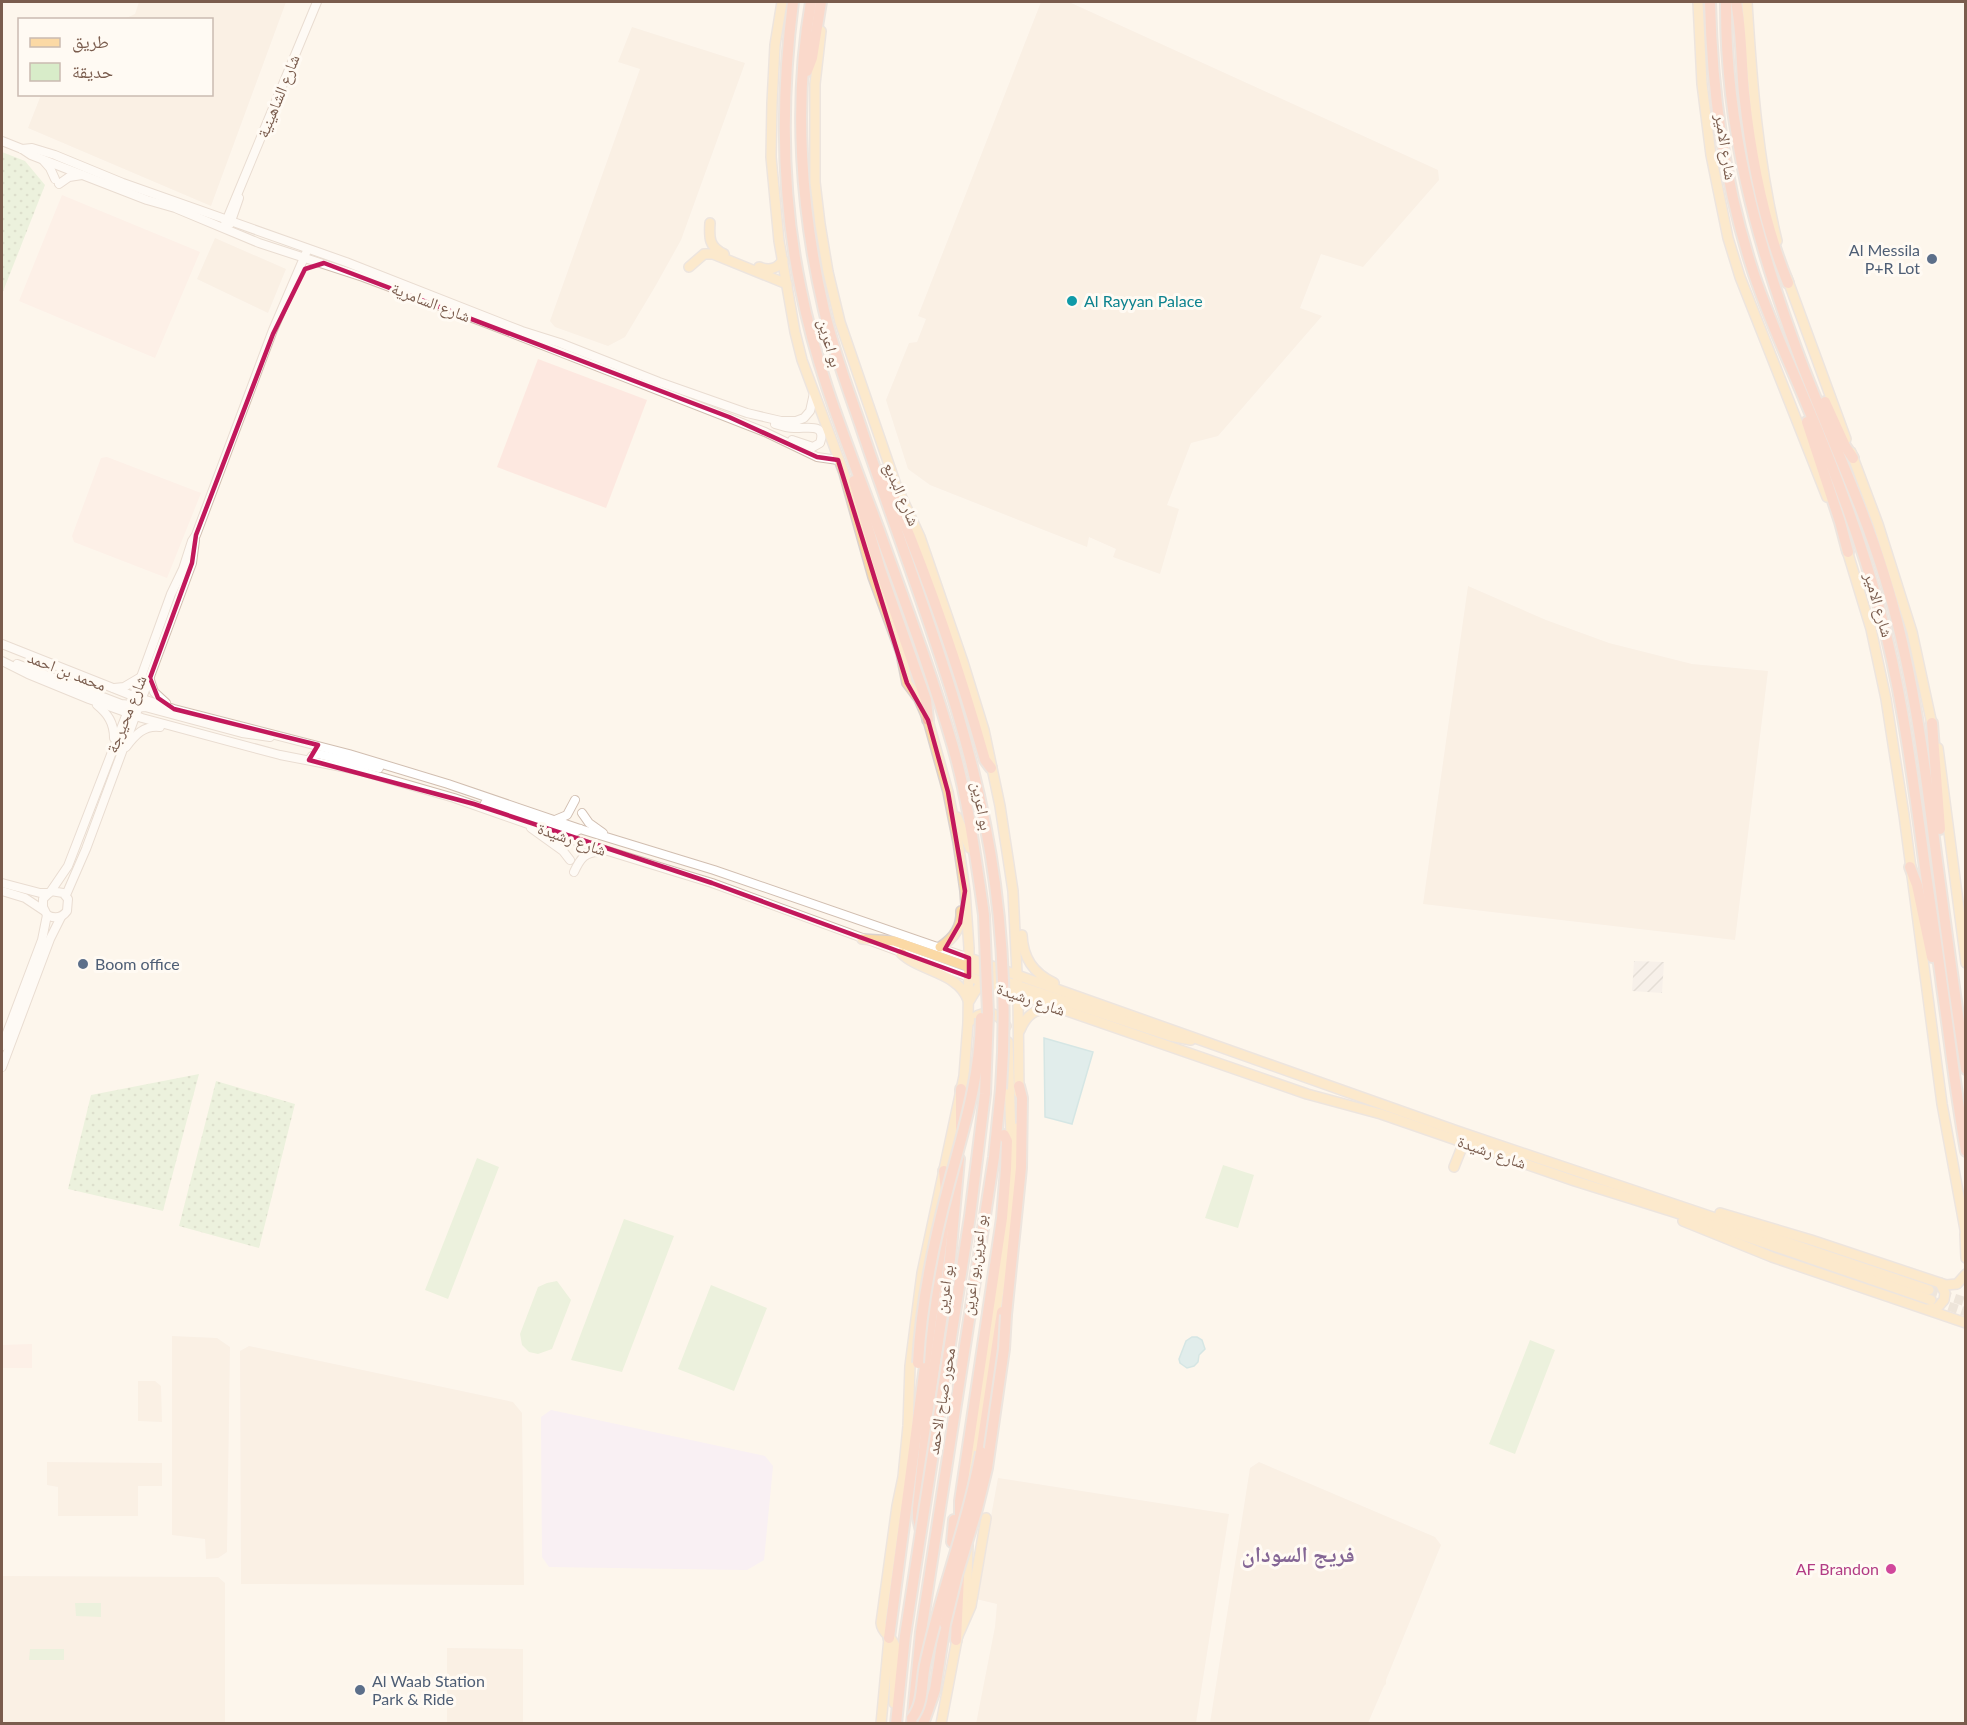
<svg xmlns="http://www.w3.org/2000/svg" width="1967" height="1725" font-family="Lato,'Noto Naskh Arabic',sans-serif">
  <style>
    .residential { fill: #f5e8da }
    .commercial { fill: #fde8e0 }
    .industrial { fill: url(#industrial-furrows) }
    .education { fill: #f3e8fa }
    .grass { fill: url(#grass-dots) }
    .park { fill: #d8ecc9 }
    .water { fill: #bfe3e8; stroke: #a5d3da; stroke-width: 1.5 }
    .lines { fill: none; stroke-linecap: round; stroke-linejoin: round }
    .major-tunnel { stroke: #dcd0c4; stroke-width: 9; stroke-dasharray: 9 4.5; stroke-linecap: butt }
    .minor-casing { stroke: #d1beb0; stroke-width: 10 }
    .major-casing { stroke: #dad1cd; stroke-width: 12 }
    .highway-casing { stroke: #dad1cd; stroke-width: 14 }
    .minor { stroke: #fff; stroke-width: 8 }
    .major { stroke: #fbd9a5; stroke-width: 9 }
    .highway { stroke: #f7b7a3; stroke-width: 10 }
    .highway-bridge-casing { stroke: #dad1cd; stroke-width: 14; stroke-linecap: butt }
    .highway-bridge { stroke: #f7b7a3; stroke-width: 10 }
    .marked { fill: none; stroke: #c2185b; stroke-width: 4.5; stroke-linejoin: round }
    .service-dot { fill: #5c6f8a; stroke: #fffaf3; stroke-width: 2 }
    .culture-dot { fill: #0f9aa8; stroke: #fffaf3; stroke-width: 2 }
    .hotel-dot { fill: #d1479c; stroke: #fffaf3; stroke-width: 2 }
    .labels { text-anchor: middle; stroke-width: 6; stroke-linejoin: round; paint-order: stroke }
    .street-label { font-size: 16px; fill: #7a5c4d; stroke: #fffaf3 }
    .service-label { font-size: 16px; fill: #4e5e75; stroke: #fffaf3; text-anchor: start }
    .culture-label { font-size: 16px; fill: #0d838f; stroke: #fffaf3; text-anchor: start }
    .hotel-label { font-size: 16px; fill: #b23c85; stroke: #fffaf3; text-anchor: end }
    .district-label { font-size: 22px; font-weight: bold; fill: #846695; stroke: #fffaf3 }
  </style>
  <defs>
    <pattern id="industrial-furrows" width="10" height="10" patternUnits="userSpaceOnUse" patternTransform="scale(1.5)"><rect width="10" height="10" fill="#efe9e4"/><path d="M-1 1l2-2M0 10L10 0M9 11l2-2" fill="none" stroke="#c7c0bb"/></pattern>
    <pattern id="grass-dots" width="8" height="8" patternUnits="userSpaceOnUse" patternTransform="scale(1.5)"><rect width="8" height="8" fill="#d8ecc9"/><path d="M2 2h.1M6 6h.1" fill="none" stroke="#b4c2a5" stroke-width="1.8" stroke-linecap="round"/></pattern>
  </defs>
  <rect width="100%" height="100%" fill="#fdf6ec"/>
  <g class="residential">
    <polygon points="139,2 286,2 211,206 28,128 41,95 212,94 212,20 124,19 135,14"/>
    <polygon points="1041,2 1069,2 1438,170 1439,180 1363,267 1321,254 1300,308 1322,316 1218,436 1191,443 1167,505 1179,509 1160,574 1113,557 1116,549 1089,537 1087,547 930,485 908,469 886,400 909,343 917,342 926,319 918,316"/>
    <polygon points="632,27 745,63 681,240 656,285 625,337 608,346 555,327 550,321 640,69 618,62"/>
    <polygon points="215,238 286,269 268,313 197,279"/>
    <polygon points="1468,586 1546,620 1609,643 1692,664 1768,671 1735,940 1423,904"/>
    <polygon points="172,1336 217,1338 230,1347 227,1552 218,1558 206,1559 205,1539 172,1535"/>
    <polygon points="249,1346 513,1402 522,1413 524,1585 241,1584 240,1351"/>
    <polygon points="138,1381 155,1381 161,1386 162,1422 138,1421"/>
    <polygon points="47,1462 162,1463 162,1486 138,1486 138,1516 58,1516 58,1487 47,1485"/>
    <polygon points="1259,1462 1435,1537 1441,1545 1386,1680 1386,1684 1384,1686 1368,1723 1210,1723 1250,1468"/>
    <polygon points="998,1478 1229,1514 1196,1723 976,1724 995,1627 997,1604 976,1599"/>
    <polygon points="2,1576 218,1577 225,1583 225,1723 2,1724"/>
    <polygon points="447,1648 523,1649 523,1723 447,1723"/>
  </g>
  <g class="commercial">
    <polygon points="62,195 200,252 155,358 19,301"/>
    <polygon points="538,359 647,400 606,508 497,467"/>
    <polygon points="107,457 201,493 167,578 74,542 72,536 101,458"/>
    <polygon points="32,1344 32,1368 2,1368 2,1345"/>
  </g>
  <polygon class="industrial" points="1634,961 1664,962 1662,993 1632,991"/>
  <polygon class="education" points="551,1410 765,1456 773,1466 764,1560 747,1570 549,1567 542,1557 541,1417"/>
  <g class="grass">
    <polygon points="2,152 25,161 45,185 2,294"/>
    <polygon points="199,1074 163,1211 68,1189 91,1095"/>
    <polygon points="216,1081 295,1104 259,1248 179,1226"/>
  </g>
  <g class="park">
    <polygon points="477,1158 499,1167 448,1299 425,1290"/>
    <polygon points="1223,1165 1254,1175 1238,1228 1205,1218"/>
    <polygon points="624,1219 674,1236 622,1372 571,1360"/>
    <polygon points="557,1281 571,1300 552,1349 538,1354 529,1352 522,1345 520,1334 538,1287 547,1283"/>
    <polygon points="711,1285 767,1308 734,1391 678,1369"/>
    <polygon points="1530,1340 1555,1350 1515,1454 1489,1444"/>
    <polygon points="75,1603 101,1603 101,1617 76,1616"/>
    <polygon points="30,1649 64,1649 64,1660 29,1660"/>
  </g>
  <g class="water">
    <polygon points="1044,1038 1093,1052 1072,1124 1045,1117"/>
    <polygon points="1192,1337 1197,1337 1202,1340 1205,1349 1199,1355 1198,1362 1194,1366 1187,1368 1180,1363 1179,1359 1186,1341"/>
  </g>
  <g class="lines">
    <g class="major-tunnel">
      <polyline points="1929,1290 1966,1302"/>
      <polyline points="1936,1302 1966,1312"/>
    </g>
    <g class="minor-casing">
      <g id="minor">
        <polyline points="2,141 22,149 31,155 147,200 175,208 259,243 363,277 491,325 765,432 817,457 838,460"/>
        <polyline points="22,149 32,148 55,155 123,183 346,262 522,331 560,343 659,382 747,413 781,421 796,421 804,418 810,411 814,393"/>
        <polyline points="43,160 50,168 55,179"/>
        <polyline points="59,184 69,177 82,175"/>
        <polyline points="225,224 317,2"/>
        <polyline points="230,224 239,198"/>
        <path d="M775,424C781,426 788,428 794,428C806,429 827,422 820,443L813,447L792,440"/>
        <polyline points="2,644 133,696 174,709 349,754 448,784 580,829 714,870 969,958"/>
        <polyline points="2,661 28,674 89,699 142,718 280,755 357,770 454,798 585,844 712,883 969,977"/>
        <polyline points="17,664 121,704 132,705"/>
        <polyline points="150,680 154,692 166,703"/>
        <polyline points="114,688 124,687 141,677"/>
        <path d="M97,705C108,714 114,723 114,738"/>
        <polyline points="136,708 145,707 242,733 270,737"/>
        <path d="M126,747C135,735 144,725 160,727"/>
        <polyline points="309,760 312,756 318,754 379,768"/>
        <polyline points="485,803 570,832 575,832 580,829"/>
        <polyline points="582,813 589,823 603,833"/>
        <polyline points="555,820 567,815 575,800"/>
        <polyline points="531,828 563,851 570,860"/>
        <path d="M574,872C580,859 585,851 601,852"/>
        <polyline points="2,883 40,893 49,893"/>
        <polyline points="2,891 25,898 43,910"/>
        <path d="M51,891L63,893L68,899L67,911C62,918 55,919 47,915L43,907V899L51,891L68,866L141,677L171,594L183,569L192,541L196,535L273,330L306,253"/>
        <polyline points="66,895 86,849 192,563 195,540"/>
        <polyline points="2,1046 42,940 47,915"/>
        <polyline points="2,1067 50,939 61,917"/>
      </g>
    </g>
    <g class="major-casing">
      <g id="major">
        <path d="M782,2L775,45L772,103L771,157L779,241L795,332L802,360L844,473L873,577L901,653L907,683L919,699L928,720L948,792L958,842L965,891L969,948L968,1023L964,1076L922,1273L910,1366L908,1426L903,1477L897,1506L881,1623C882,1634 892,1636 895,1646L894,1703"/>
        <polyline points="1698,2 1702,84 1711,155 1728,238 1740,277 1827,497"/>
        <path d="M1747,2C1752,83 1758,162 1777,241"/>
        <polyline points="821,31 815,84 815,182 820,224 828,272 840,322 896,485 920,537 963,662 984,730 1000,806 1013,891 1018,994 1019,1093"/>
        <path d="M710,223C709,238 709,247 724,254"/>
        <polyline points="689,267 704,254 713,254 787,284"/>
        <path d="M759,267C770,271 777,269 783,260"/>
        <polyline points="1787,278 1846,439"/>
        <polyline points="1851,452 1878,524 1912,632 1933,729"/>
        <polyline points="1846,547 1871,629 1886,699 1904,815 1942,1104 1966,1235"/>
        <polyline points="1938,748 1966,963"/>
        <polyline points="957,817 970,848"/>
        <path d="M1022,935C1023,958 1033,973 1054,983"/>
        <polyline points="862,939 894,941 992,975"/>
        <path d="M940,947C953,939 962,927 961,911"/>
        <path d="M901,953C920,972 958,972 968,1000"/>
        <polyline points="969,958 1457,1131 1929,1290"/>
        <polyline points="969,977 1307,1094 1381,1114 1575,1181 1677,1213 1931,1300"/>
        <path d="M970,1000C976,989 982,980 995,978L1170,1036L1191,1040"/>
        <path d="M968,1023C980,1010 997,1009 1006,1026"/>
        <path d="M1020,1030C1027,1014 1035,1009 1052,1008"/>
        <polyline points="1008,1042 1011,1137"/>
        <polyline points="1454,1167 1464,1142"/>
        <polyline points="1720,1213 1811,1240 1946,1285 1957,1284 1966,1274"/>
        <polyline points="1683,1221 1772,1257 1966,1323"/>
        <polyline points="1965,1234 1966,1258"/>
        <polyline points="1928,1309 1937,1308 1944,1300 1945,1293 1940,1283"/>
        <polyline points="969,1489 1008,1230 1017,1128"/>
        <polyline points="960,1620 967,1580 968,1545"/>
        <polyline points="957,1638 971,1606 986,1518"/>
        <polyline points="881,1724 889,1638"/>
        <polyline points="941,1724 958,1634"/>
      </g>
    </g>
    <g class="highway-casing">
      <g id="highway">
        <path d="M793,2C781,97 781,195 801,290C817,372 850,451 879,530C905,602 932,674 953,747C966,793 973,840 980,887"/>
        <path d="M811,2C793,103 801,211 824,310C833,349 847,386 860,424C910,576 974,724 995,884"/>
        <path d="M1710,2C1712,91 1724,180 1751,265C1766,313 1787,357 1806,403C1835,471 1861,540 1880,611C1901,688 1911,766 1922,845C1928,892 1936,939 1942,986C1950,1041 1956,1096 1966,1151"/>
        <path d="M1726,2C1725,127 1756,240 1799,356C1827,431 1862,502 1885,578C1911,663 1923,750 1934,838C1944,915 1954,992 1966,1069"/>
        <path d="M1736,2C1742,32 1741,62 1744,93C1751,158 1763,222 1788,283"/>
        <polyline points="807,71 812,58 821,2"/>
        <polyline points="1825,402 1845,446 1853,458"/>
        <polyline points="1807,422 1840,522 1848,552"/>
        <path d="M882,471C924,564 957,662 985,760L991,768"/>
        <polyline points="854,481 880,569 926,700 928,720"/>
        <polyline points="1932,723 1940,829"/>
        <polyline points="1910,867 1917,885 1932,957"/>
        <polyline points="961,1128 961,1089"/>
        <polyline points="944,1171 946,1192"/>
        <polyline points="1006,1315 1021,1168 1022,1098 1019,1086"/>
        <polyline points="981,1452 1002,1312"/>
        <polyline points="960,1530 960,1501 1002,1218 1006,1169 1007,1141 1004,1135"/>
        <polyline points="952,1542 954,1520"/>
        <polyline points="889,1638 946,1207"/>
        <polyline points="956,1640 959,1576"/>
        <polyline points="896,1724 905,1636 921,1531 918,1518 918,1508 928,1411 950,1259 959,1159"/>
        <polyline points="912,1724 921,1632 994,1157 1001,1089"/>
        <polyline points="923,1724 935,1690 945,1624"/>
      </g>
    </g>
    <use href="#minor" class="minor"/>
    <use href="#major" class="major"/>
    <use href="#highway" class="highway"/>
    <g class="highway-bridge-casing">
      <g id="highway-bridge">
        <path d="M995,884C1004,952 1006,1020 1001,1089"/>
        <path d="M918,1363C921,1305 933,1245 948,1188C963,1131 980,1079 981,1018"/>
        <polyline points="921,1531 970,1216 985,1094 988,1014 984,915 980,887"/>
        <polyline points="945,1624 957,1575 977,1509 987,1468 1004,1349 1006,1315"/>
        <path d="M912,1718C924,1703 921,1683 925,1665C940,1593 968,1524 981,1452"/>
      </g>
    </g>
    <use href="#highway-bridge" class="highway-bridge"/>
  </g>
  <path d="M0 0H1967V1725H0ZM324,263L729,417L817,457L838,460L907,683L928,720L948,792L965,891L960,923L945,949L969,958V977L712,883L474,804L309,760L318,745L174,709L158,698L150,678L192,563L196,535L273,334L305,269Z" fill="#fdf6ec" fill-opacity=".55" fill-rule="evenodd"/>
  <path class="marked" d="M324,263L729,417L817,457L838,460L907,683L928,720L948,792L965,891L960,923L945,949L969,958V977L712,883L474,804L309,760L318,745L174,709L158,698L150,678L192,563L196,535L273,334L305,269Z"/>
  <g class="service-dot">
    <circle cx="1932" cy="259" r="6"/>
    <circle cx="83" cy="964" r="6"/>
    <circle cx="360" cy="1690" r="6"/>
  </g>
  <circle class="culture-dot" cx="1072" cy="301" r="6"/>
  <circle class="hotel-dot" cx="1891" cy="1569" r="6"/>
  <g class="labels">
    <g class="street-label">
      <text transform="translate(278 96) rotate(-68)" y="6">شارع الشاهينية</text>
      <text transform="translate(1726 147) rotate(81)" y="6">شارع الامير</text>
      <text transform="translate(431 302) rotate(21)" y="6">شارع السامرية</text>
      <text transform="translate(830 343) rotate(75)" y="6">بو اعرين</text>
      <text transform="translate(902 494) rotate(67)" y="6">شارع البديع</text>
      <text transform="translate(1879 605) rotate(74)" y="6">شارع الامير</text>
      <text transform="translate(67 671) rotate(21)" y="6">محمد بن احمد</text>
      <text transform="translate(126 714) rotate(-68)" y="6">شارع محيرجة</text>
      <text transform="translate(982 806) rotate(79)" y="6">بو اعرين</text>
      <text transform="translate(572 839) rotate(19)" y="6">شارع رشيدة</text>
      <text transform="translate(1031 999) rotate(19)" y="6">شارع رشيدة</text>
      <text transform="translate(1492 1152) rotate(19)" y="6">شارع رشيدة</text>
      <text transform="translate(974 1265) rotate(-82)" y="6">بو اعرين,بو اعرين</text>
      <text transform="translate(944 1289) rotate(-81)" y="6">بو اعرين</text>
      <text transform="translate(941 1401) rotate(-81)" y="6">محور صباح الاحمد</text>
    </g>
    <g class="service-label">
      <text x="1920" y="256" text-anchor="end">Al Messila<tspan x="1920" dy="18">P+R Lot</tspan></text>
      <text x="95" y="970">Boom office</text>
      <text x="372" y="1687">Al Waab Station<tspan x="372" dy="18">Park &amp; Ride</tspan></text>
    </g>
    <g class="culture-label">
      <text x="1084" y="307">Al Rayyan Palace</text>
    </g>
    <g class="hotel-label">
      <text x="1879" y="1575">AF Brandon</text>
    </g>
    <g class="district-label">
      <text x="1298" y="1562">فريج السودان</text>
    </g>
  </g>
  <rect width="1967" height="1725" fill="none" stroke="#7a5c4d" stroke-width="6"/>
  <rect x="18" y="18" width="195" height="78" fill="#fffaf3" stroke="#cabbb1" stroke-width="1.5"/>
  <rect x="30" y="38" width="30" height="9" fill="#fbd9a5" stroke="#cabbb1" stroke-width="1.5"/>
  <text x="72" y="48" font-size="18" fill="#7a5c4d">طريق</text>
  <rect x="30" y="63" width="30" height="18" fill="#d8ecc9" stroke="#cabbb1" stroke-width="1.5"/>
  <text x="72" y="78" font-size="18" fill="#7a5c4d">حديقة</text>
</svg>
